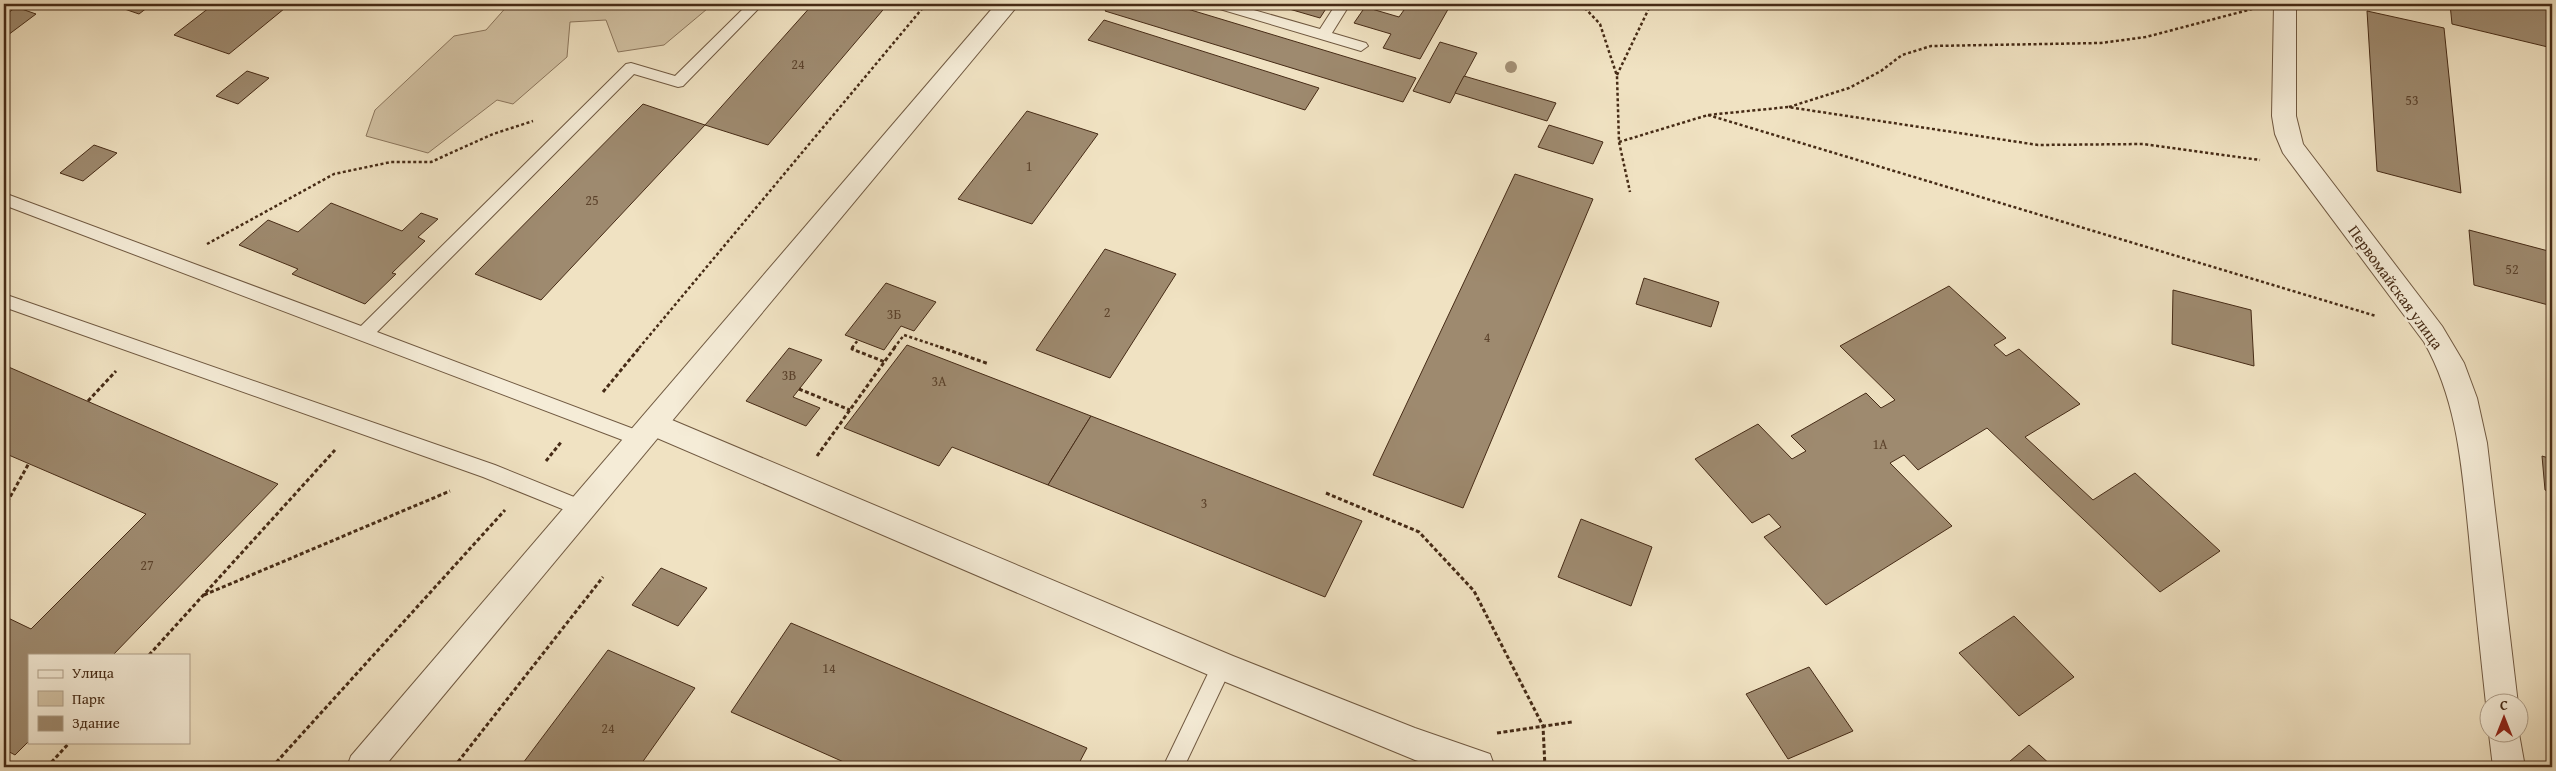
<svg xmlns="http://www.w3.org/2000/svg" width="2556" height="771" font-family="'Gentium Book Plus',serif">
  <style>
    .green { fill: #d3c3a5; stroke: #8c775e }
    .building { fill: #9e8a6f; stroke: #462b16 }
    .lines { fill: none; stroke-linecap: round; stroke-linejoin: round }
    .service-casing { stroke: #705941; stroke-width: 2 }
    .minor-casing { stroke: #705941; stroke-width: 2 }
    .tertiary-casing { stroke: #705941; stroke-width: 2 }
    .path-far1 { stroke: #462b16; stroke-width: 2.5; stroke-dasharray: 3 2.5; stroke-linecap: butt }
    .path { stroke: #462b16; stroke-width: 3; stroke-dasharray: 4 2.5; stroke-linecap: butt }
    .service { fill: #f5ecd7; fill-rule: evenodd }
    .minor { fill: #f5ecd7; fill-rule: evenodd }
    .tertiary { fill: #f5ecd7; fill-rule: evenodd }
    .tree { fill: #a28e73 }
    .labels { text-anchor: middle; stroke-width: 4.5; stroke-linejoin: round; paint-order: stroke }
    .number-label { font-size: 14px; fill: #5c432c }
    .street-label { font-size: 16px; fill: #462b16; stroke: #f5ecd7 }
  </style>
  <rect width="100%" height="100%" fill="#f0e2c2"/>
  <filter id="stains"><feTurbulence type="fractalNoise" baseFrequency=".004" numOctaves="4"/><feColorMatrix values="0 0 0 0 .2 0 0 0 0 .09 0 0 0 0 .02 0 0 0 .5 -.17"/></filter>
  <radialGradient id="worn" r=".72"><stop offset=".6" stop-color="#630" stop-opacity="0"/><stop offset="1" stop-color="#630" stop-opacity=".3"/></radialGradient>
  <polygon class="green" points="509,4 713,4 664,45 618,52 606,20 570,22 567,57 513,104 497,100 428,153 366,136 375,110 454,36 486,30"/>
  <g class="building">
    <polygon points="110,4 152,4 139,14"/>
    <polygon points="214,4 290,4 229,54 174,35"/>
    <polygon points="813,4 888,4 768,145 705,125"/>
    <polygon points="1110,4 1171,4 1416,78 1403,102 1105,11"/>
    <polygon points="1272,4 1329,4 1320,18"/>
    <polygon points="1383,4 1451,4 1420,59 1383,48 1391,34 1354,23 1365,7 1399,17 1404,10"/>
    <polygon points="2450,4 2536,4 2552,7 2552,48 2452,24"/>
    <polygon points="16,7 36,14 4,38 4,16"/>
    <polygon points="2367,11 2444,28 2461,193 2377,171"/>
    <polygon points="1104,20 1319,88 1305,110 1088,40"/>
    <polygon points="1440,42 1477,53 1450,103 1413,91"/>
    <polygon points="247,71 269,78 238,104 216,96"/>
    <polygon points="1464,76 1556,103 1547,121 1455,93"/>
    <polygon points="643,104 705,125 541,300 475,274"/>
    <polygon points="1027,111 1098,134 1032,224 958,199"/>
    <polygon points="1549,125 1603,142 1593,164 1538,147"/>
    <polygon points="94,145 117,153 83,181 60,173"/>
    <polygon points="1515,174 1593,199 1463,508 1373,475"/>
    <polygon points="331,203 402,231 421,213 438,219 418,237 425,241 392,273 396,274 365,304 292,274 298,269 239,245 268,220 298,232"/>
    <polygon points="2469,230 2552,252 2552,306 2474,285"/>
    <polygon points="1105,249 1176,274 1110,378 1036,350"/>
    <polygon points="1644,278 1719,302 1711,327 1636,304"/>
    <polygon points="886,283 936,302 914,331 901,326 884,350 845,335"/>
    <polygon points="1949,286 2006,338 1994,345 2006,356 2019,349 2080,404 2025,437 2093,500 2135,473 2220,551 2160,592 1987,428 1918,470 1904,455 1890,463 1952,526 1826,605 1764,537 1781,527 1769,514 1752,523 1695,459 1758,424 1792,459 1806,451 1791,436 1866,393 1881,408 1895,400 1840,346"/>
    <polygon points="2173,290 2251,310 2254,366 2172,344"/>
    <polygon points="907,345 1091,416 1048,485 952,447 939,466 844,428"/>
    <polygon points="789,348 822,360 793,397 820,408 806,426 746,401"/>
    <polygon points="4,365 278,484 113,655 29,655 29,741 15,755 4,749 4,616 31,629 146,514 4,453"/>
    <polygon points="1091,416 1362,521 1325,597 1048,485"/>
    <polygon points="2542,456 2552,459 2552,492 2545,490"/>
    <polygon points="1581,519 1652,547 1631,606 1558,577"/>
    <polygon points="661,568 707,588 678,626 632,605"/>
    <polygon points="2014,616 2074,677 2019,716 1959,653"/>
    <polygon points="791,623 1087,748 1077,767 855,767 731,712"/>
    <polygon points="608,650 695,688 639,767 520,767"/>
    <polygon points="1809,667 1853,731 1788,759 1746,694"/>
    <polygon points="2029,745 2053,767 2003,767"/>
  </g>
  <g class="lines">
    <g class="service-casing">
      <g id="service">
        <polygon points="748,4 763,4 683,86 678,87 634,74 377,332 647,434 650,439 647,444 641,447 4,205 4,193 361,326 626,64 631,63 675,76"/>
        <polygon points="1211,4 1233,4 1320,29 1336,4 1350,4 1332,33 1366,43 1368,46 1361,51 1213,7"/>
        <polygon points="4,294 495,465 589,503 591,509 589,515 582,517 483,477 4,307"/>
        <polygon points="1222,657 1229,659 1232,666 1184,767 1163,767 1215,659"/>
      </g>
    </g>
    <g class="minor-casing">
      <g id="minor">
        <path d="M2274,4H2296V116L2303,144L2442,326L2464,363L2477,398L2487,443L2518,704H2488V710L2486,704C2480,648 2474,593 2469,537C2462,469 2458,402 2424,342L2283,153L2275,134L2272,116Z"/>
        <polygon points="653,412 1233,656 1415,728 1490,754 1494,765 1493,767 1437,767 1415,760 1211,676 643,432 639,424 643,416"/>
        <polygon points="2518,728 2525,767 2493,767 2489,734 2518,734"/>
      </g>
    </g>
    <g class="tertiary-casing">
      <polygon id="tertiary" points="996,4 1019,4 384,767 347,767 351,756"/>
    </g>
    <g class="path-far1">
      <polyline points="1581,4 1600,24 1617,76 1619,142 1630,192"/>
      <polyline points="1617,75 1651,4"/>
      <polyline points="1789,107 1849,88 1881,71 1902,55 1931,46 2101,43 2146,37 2252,9"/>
      <polyline points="1708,115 2376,316"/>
      <polyline points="1619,142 1708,115 1788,107 2038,145 2143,144 2260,160"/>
      <polyline points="207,244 334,174 391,162 431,162 493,134 533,121"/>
      <polyline points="639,348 926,4"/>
      <polyline points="852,348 858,340"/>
      <polyline points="894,348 904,335 943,348"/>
    </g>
    <g class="path">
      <polyline points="853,347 852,349 885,362"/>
      <polyline points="940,347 989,364"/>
      <polyline points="799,389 850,410"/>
      <polyline points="603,392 640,347"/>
      <polyline points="88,401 116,371"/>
      <polyline points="817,456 895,347"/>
      <polyline points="546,461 562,441"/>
      <polyline points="1326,493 1419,532 1474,591 1543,726 1545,767"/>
      <polyline points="4,508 29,463"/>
      <polyline points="204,595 450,491"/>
      <polyline points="149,655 335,450"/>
      <polyline points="1497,733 1572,722"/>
      <polyline points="47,767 70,742"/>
      <polyline points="272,767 505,510"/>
      <polyline points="454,767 603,577"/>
    </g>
    <use href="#service" class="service"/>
    <use href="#minor" class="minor"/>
    <use href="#tertiary" class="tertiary"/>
  </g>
  <circle class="tree" cx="1511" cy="67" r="6"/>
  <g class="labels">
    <g class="number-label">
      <text x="798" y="69">24</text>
      <text x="2412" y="105">53</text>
      <text x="1029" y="171">1</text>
      <text x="592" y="205">25</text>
      <text x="2512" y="274">52</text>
      <text x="1107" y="317">2</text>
      <text x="894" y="319">3Б</text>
      <text x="1487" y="342">4</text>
      <text x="789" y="380">3В</text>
      <text x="939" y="386">3А</text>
      <text x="1880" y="449">1А</text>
      <text x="1204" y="508">3</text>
      <text x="147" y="570">27</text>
      <text x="829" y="673">14</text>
      <text x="608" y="733">24</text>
    </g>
    <g class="street-label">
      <text transform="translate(2396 287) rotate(54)" y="6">Первомайская улица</text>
    </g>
  </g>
  <rect width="2556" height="771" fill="none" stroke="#f0e2c2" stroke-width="20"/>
  <rect x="5" y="5" width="2546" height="761" fill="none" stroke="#462b16" stroke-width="2.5"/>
  <rect x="10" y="10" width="2536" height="751" fill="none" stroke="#462b16"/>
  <rect x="28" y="654" width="162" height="90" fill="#f5ecd7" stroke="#af9f8a"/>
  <rect x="38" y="670" width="25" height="8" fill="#f5ecd7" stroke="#af9f8a"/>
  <text x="72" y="678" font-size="15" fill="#462b16">Улица</text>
  <rect x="38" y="691" width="25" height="15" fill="#d3c3a5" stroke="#af9f8a"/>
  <text x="72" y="704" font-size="15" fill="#462b16">Парк</text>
  <rect x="38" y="716" width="25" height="15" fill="#9e8a6f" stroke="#af9f8a"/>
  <text x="72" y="728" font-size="15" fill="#462b16">Здание</text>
  <g transform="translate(2504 718)"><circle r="24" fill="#f5ecd7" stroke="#af9f8a"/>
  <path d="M0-4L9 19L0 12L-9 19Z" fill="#8f2418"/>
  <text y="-8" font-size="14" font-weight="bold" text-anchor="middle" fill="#462b16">С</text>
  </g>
  <rect width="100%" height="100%" filter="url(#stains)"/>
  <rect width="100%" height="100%" fill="url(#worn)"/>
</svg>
